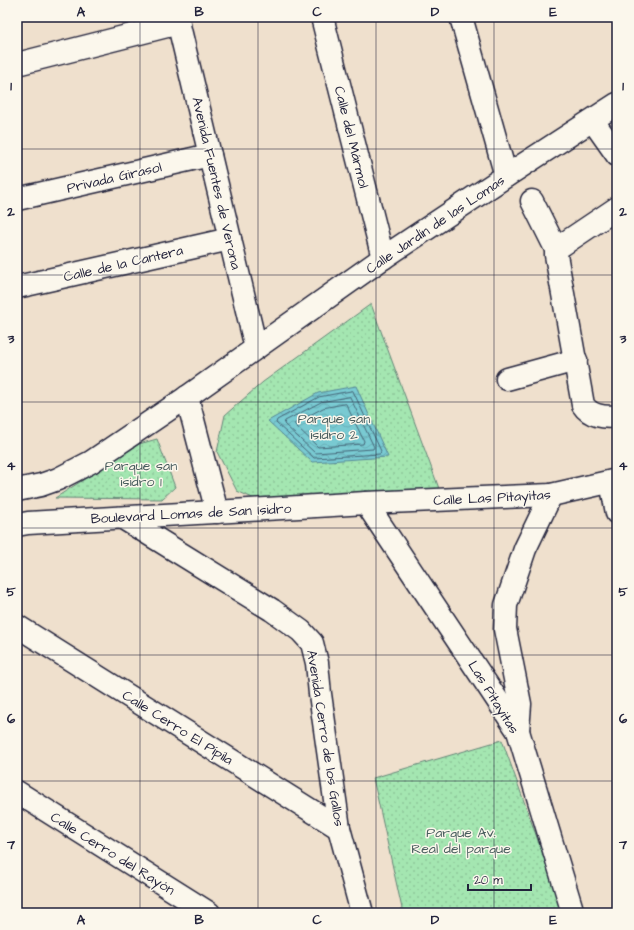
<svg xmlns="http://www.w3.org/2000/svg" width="634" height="930" font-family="'Architects Daughter',sans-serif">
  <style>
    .park { fill: url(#park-dots); stroke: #638476 }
    .water { fill: url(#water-waves); stroke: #568796 }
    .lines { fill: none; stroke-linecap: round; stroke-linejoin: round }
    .shore { stroke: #456577; stroke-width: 1 }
    .minor-casing { stroke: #22223b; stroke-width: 25 }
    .minor { stroke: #fbf7ec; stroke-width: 22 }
    .grid { fill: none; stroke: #22223b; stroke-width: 1; stroke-opacity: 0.55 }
    .labels { text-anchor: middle; stroke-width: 3; stroke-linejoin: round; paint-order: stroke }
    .street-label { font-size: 14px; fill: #22223b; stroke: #fbf7ec }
    .park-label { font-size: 14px; fill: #495d5e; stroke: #fbf7ec }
    .neatline { fill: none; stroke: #22223b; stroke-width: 1.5 }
    .grid-label { font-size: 13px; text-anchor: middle; font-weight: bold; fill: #22223b }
  </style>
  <defs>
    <pattern id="park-dots" width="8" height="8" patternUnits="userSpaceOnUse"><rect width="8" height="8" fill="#a4e6b1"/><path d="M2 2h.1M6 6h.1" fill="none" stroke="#8dc599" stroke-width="1.8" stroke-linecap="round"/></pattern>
    <pattern id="water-waves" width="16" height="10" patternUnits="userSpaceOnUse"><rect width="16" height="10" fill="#79cad2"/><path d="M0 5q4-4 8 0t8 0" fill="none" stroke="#68adb5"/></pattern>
  </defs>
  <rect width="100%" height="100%" fill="#efe0cd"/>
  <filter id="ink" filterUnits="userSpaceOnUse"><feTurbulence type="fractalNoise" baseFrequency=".025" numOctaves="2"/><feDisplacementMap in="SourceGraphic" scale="8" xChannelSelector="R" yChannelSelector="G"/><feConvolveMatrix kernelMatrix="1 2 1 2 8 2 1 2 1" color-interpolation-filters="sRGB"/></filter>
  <g filter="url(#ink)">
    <g class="park">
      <polygon points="371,304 444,502 266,504 237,491 217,452 225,415 263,382"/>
      <polygon points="157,439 175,487 162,499 55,498 139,444"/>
      <polygon points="502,740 564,913 403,913 373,778"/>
    </g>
    <polygon class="water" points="356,386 388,457 312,462 268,421 318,393"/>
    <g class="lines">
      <g class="shore">
        <polygon points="353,391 381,451 380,454 314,458 276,423 277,420 319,397"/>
        <polygon points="350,397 374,447 373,449 315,453 284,424 285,421 321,402"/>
        <polygon points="346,404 364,441 363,444 318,447 295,425 295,423 323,408"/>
      </g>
      <g class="minor-casing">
        <g id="minor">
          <polyline points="177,17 256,348"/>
          <polyline points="322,17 383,258"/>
          <polyline points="461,17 506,176"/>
          <polyline points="17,64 179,23"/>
          <polyline points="593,121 617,155"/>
          <polyline points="17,199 210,155"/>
          <path d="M532,201L556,249V255L583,405C590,416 605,418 617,416"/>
          <polyline points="556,249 617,208"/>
          <polyline points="17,287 230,239"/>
          <polyline points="507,379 576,360"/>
          <polyline points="187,397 217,512"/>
          <polyline points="611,482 617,513"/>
          <polyline points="17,490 41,485 58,479 91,462 187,397 383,258 506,176 617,104"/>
          <polyline points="366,503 518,731 573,913"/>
          <polyline points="123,518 272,610 301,631 312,643 317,663 320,694 339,828 362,913"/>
          <polyline points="17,525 28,523 366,503 551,495 617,480"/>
          <polyline points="17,626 339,828"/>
          <polyline points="518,731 520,704 505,629 506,605 525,549 551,495"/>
          <polyline points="17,792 209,913"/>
        </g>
      </g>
      <use href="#minor" class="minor"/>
    </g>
  </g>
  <path class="grid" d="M140,17V913M258,17V913M376,17V913M494,17V913M17,149H617M17,275H617M17,402H617M17,528H617M17,655H617M17,781H617"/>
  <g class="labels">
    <g class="street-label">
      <text transform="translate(352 137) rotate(76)" y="5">Calle del Mármol</text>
      <text transform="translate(114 177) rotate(-13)" y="5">Privada Girasol</text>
      <text transform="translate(217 183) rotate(77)" y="5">Avenida Fuentes de Verona</text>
      <text transform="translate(435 224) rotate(-34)" y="5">Calle Jardín de las Lomas</text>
      <text transform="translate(123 263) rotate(-13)" y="5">Calle de la Cantera</text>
      <text transform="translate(492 497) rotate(-3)" y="5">Calle Las Pitayitas</text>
      <text transform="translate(191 513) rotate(-3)" y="5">Boulevard Lomas de San Isidro</text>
      <text transform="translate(494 697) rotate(58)" y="5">Las Pitayitas</text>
      <text transform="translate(178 727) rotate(32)" y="5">Calle Cerro El Pípila</text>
      <text transform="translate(326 738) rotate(81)" y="5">Avenida Cerro de los Gallos</text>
      <text transform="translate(113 853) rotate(32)" y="5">Calle Cerro del Rayón</text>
    </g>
    <g class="park-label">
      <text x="334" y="423">Parque san<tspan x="334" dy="16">isidro 2</tspan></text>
      <text x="141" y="470">Parque san<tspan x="141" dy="16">isidro 1</tspan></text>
      <text x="461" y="837">Parque Av.<tspan x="461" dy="16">Real del parque</tspan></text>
    </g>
  </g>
  <rect width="634" height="930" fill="none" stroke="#fbf7ec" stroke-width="44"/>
  <path d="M468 884v6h63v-6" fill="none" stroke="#22223b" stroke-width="2"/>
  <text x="474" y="884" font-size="12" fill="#22223b" stroke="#fbf7ec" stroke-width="3" paint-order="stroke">20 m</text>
  <rect x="22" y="22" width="590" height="886" class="neatline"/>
  <g class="grid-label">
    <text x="81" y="16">A</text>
    <text x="199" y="16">B</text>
    <text x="317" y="16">C</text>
    <text x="435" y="16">D</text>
    <text x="553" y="16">E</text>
    <text x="11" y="90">1</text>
    <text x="623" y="90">1</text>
    <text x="11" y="216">2</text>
    <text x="623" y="216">2</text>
    <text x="11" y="343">3</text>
    <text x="623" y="343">3</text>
    <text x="11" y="470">4</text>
    <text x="623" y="470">4</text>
    <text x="11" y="596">5</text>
    <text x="623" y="596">5</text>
    <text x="11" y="723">6</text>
    <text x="623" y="723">6</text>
    <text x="11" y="849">7</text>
    <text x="623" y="849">7</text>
    <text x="81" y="924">A</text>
    <text x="199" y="924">B</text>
    <text x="317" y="924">C</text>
    <text x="435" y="924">D</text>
    <text x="553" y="924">E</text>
  </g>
</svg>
